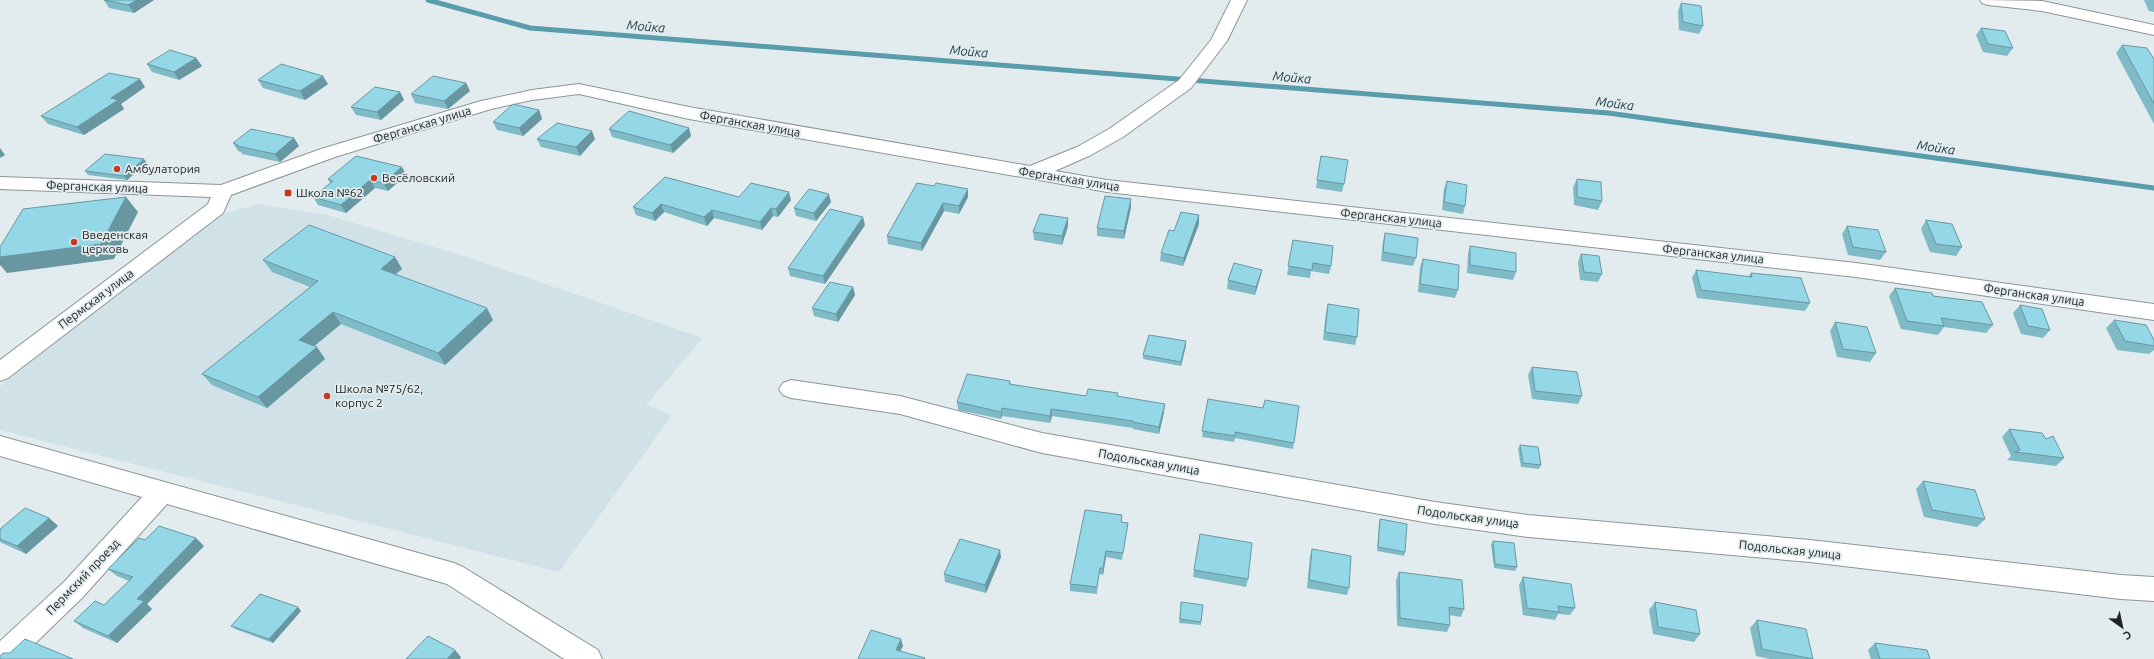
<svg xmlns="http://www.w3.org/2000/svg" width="2154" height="659" font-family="Ubuntu,sans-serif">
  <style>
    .built { fill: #d0e2e7 }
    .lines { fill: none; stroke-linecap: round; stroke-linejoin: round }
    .stream { stroke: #599cab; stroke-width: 5 }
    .minor-casing { stroke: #8c9597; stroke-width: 2 }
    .minor { fill: #fff; fill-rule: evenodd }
    .wall { fill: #7fbac7 }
    .shaded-wall { fill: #6897a2 }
    .building { fill: #94d8e7; stroke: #6897a2 }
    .poi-dot { fill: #c53a1f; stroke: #e2ecee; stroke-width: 1.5 }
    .labels { text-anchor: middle; stroke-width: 3.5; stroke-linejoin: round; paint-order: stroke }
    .street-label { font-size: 12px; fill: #212526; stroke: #e2ecee }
    .poi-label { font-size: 12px; fill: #212526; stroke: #e2ecee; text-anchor: start }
    .water-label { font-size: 13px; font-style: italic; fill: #193a41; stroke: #e2ecee }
  </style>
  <rect width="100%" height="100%" fill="#e2ecee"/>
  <polygon class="built" points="258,204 327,215 464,256 703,338 646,405 672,415 559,572 0,430 0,386 216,216"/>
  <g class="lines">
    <polyline class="stream" points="428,0 530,28 1608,113 2154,188"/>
    <g class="minor-casing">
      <g id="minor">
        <polygon points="1231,0 1247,0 1227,41 1191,88 1123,137 1091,155 1055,171 1107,180 1856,263 2154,304 2154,320 1856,277 1107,192 689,119 579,94 532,100 491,109 335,157 231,195 223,213 8,378 0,381 0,360 208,204 211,197 0,189 0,177 221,185 321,149 481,101 532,90 579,84 689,107 1030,166 1077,147 1109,129 1179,80 1211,40"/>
        <polygon points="1980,0 2042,1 2154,25 2154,35 2042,11 1988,5 1982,3"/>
        <polygon points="791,380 900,396 1042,433 1435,502 1528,515 1810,540 2121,575 2154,577 2154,601 2121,599 1810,562 1528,537 1435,524 1042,453 900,414 791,398 783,395 779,389 783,383"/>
        <polygon points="0,436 454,563 463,567 598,650 602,659 564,659 447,584 167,504 82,598 19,659 0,659 0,641 64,582 142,497 0,456"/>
      </g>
    </g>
    <use href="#minor" class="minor"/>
  </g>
  <g class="wall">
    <polygon points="104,0 154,0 134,13 109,8"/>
    <polygon points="2144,0 2154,0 2154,12 2149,11"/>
    <polygon points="1681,3 1703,26 1699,34 1679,30 1678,11"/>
    <polygon points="1981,28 2013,48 2007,56 1983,52 1976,35"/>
    <polygon points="2122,45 2154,59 2154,124 2116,53"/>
    <polygon points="196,58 202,66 179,80 152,72 147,64"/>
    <polygon points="258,80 328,84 305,100 263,88"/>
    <polygon points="466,83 470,91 448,109 415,103 411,94"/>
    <polygon points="145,87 121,104 124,109 84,135 48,124 41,116"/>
    <polygon points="400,92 404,100 381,120 356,115 351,107"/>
    <polygon points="539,110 542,119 523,136 497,130 493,122"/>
    <polygon points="689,128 691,136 673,153 612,137 609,129"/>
    <polygon points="294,138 299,146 280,162 242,154 241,152 238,151 233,143"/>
    <polygon points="537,139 595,139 580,156 541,147"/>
    <polygon points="1321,156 1344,184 1342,192 1316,188"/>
    <polygon points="147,163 127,180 88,175 85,171"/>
    <polygon points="402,167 406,175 388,191 375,188 346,213 318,205 313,197 330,183 328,179"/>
    <polygon points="665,177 739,197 791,200 778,217 773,216 762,230 714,218 707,226 664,212 655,221 636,215 633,207"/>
    <polygon points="1577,179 1602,201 1598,210 1574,205 1573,187"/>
    <polygon points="1447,181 1465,206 1463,214 1442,210 1444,189"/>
    <polygon points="917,183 968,197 959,214 944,211 922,251 888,244 887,236"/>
    <polygon points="831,202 816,221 796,216 794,208"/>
    <polygon points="1131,207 1124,239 1097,236 1097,228"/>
    <polygon points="1199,215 1199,224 1183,266 1160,261 1161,253 1174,231"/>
    <polygon points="1068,218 1068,226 1062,245 1034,240 1033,232"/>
    <polygon points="1926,220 1962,247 1956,256 1930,252 1921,229"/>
    <polygon points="865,225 825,284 790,276 788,268"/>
    <polygon points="1847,226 1886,252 1880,260 1848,255 1842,234"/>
    <polygon points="1385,233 1416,258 1413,266 1381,261 1383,241"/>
    <polygon points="1293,240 1331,266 1329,274 1311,271 1310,278 1287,275"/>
    <polygon points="1470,246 1516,272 1513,280 1467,273 1468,254"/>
    <polygon points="1581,254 1602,274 1598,282 1580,280 1578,262"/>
    <polygon points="395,257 402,269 396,274 493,320 445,365 341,324 314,346 317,347 325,359 267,408 212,385 202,374 310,287 272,272 263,260"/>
    <polygon points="1423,259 1458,290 1455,298 1418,292 1420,267"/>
    <polygon points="1262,270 1260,278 1255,295 1227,289 1228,280"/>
    <polygon points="1696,270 1748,277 1751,273 1810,303 1805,311 1697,298 1692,278"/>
    <polygon points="853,287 855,295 838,322 814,316 812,308"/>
    <polygon points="1895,288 1933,296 1993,325 1986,333 1944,327 1938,335 1901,329 1889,296"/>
    <polygon points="1328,304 1357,337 1355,345 1323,340 1326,312"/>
    <polygon points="2020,305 2050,330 2043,338 2021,334 2013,313"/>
    <polygon points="2114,320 2154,340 2154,350 2149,354 2117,350 2106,328"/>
    <polygon points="1835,322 1876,353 1870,362 1837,357 1830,331"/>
    <polygon points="1186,345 1181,366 1143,359 1143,355"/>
    <polygon points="1532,367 1582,396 1578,404 1532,399 1528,375"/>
    <polygon points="1010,381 1011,385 1086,396 1118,396 1164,412 1159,434 1133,429 1133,428 1052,416 1050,423 1002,416 1001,419 958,410 957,402"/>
    <polygon points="1208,399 1294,443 1293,449 1235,438 1234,442 1202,437"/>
    <polygon points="2009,429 2046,439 2064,458 2056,466 2007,460 2011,456 2002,437"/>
    <polygon points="1520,445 1541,465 1539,469 1521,467 1518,449"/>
    <polygon points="1923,481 1985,519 1977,527 1924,517 1916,489"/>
    <polygon points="49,518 58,526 26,554 2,543 0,542 0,529"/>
    <polygon points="1380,519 1405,552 1404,556 1377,551 1379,523"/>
    <polygon points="1122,522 1128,523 1127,529 1122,560 1106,557 1103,575 1099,574 1097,594 1070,591 1070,584"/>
    <polygon points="1200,534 1248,579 1246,587 1193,577"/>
    <polygon points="145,540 204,546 147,604 152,609 117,643 83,628 74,621 104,605 129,581 117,576 108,569"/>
    <polygon points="1493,541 1517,567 1515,571 1494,568 1491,545"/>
    <polygon points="1312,549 1349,588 1347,595 1307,588 1310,556"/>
    <polygon points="1001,557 986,593 945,582 944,574"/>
    <polygon points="1399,572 1464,609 1461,617 1449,615 1450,625 1447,632 1397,626 1396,580"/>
    <polygon points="1523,577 1575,608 1570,615 1558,614 1555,620 1523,615 1519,585"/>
    <polygon points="1181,602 1201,622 1201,625 1179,623"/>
    <polygon points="1655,602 1700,634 1694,642 1653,634 1649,610"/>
    <polygon points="301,611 273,643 235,629 231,626"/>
    <polygon points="1757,620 1813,659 1770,659 1756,656 1750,628"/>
    <polygon points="1875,643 1930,659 1871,659 1868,650"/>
  </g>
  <g class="shaded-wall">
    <polygon points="137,0 154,0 134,13 128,5"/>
    <polygon points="196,58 202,66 179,80 174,72"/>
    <polygon points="323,76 328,84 305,100 300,91"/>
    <polygon points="140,79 145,87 121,104 124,109 84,135 77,127 111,98"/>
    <polygon points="466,83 470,91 448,109 444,101"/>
    <polygon points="400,92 404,100 381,120 377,112"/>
    <polygon points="539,110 542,119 523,136 519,128"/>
    <polygon points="689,128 691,136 673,153 670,145"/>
    <polygon points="592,131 595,139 580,156 576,147"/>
    <polygon points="294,138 299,146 280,162 275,154"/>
    <polygon points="0,148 5,155 0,158"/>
    <polygon points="144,159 147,163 127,180 124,176"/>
    <polygon points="402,167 406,175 388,191 383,183"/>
    <polygon points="370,180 375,188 346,213 341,205"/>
    <polygon points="968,189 968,197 959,214 959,206"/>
    <polygon points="789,192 791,200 778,217 776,209"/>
    <polygon points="829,194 831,202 816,221 814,213"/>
    <polygon points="126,197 138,212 114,259 7,273 0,265 0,257"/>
    <polygon points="1131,199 1131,207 1124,239 1124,231"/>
    <polygon points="943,203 944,211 922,251 921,243"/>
    <polygon points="661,204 664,212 655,221 652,213"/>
    <polygon points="771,208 773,216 762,230 760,222"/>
    <polygon points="712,210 714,218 707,226 704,217"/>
    <polygon points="1199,215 1199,224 1183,266 1184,258"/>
    <polygon points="863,217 865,225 825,284 823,276"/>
    <polygon points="1068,218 1068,226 1062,245 1062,236"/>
    <polygon points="395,257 402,269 388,280 381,269"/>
    <polygon points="1262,270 1260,278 1255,295 1256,287"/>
    <polygon points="853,287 855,295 838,322 836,314"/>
    <polygon points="487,308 493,320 445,365 438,353"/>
    <polygon points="333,312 341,324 307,352 299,340"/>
    <polygon points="1186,341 1186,345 1181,366 1181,362"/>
    <polygon points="317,347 325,359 267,408 258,397"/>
    <polygon points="1165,404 1164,412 1159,434 1159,427"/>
    <polygon points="1002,408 1002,416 1001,419 1001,412"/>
    <polygon points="1051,409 1052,416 1050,423 1050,416"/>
    <polygon points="49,518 58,526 26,554 17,546"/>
    <polygon points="196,538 204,546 147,604 152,609 117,643 108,636 137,599"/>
    <polygon points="1000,550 1001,557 986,593 985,585"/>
    <polygon points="1106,551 1106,557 1103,575 1103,568"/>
    <polygon points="298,607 301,611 273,643 269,639"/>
    <polygon points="901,639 903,646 898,657 896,650"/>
    <polygon points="455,650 461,657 460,659 447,659"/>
  </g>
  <g class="building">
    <polygon points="104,0 137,0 128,5"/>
    <polygon points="1681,3 1701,6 1703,26 1683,22"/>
    <polygon points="1981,28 2005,31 2013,48 1988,44"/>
    <polygon points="2122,45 2147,48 2154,59 2154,104"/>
    <polygon points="170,50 196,58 174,72 147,64"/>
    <polygon points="281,64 323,76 300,91 258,80"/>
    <polygon points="109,73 140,79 111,98 118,100 77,127 41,116"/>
    <polygon points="433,76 466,83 444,101 411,94"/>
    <polygon points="375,87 400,92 377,112 351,107"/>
    <polygon points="513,104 539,110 519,128 493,122"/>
    <polygon points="629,111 689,128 670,145 609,129"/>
    <polygon points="557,123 592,131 576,147 537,139"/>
    <polygon points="251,129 294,138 275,154 237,146 238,145 233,143"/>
    <polygon points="105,154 144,159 124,176 85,171"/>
    <polygon points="356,156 402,167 383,183 370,180 341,205 313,197 333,181 328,179"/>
    <polygon points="1321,156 1348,160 1344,184 1317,180"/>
    <polygon points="665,177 739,197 751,183 789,192 776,209 771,208 760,222 712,210 704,217 661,204 652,213 633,207"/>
    <polygon points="1577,179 1601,182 1602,201 1577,197"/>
    <polygon points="1447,181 1467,185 1465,206 1444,202"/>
    <polygon points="917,183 934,186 936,183 968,189 959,206 943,203 921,243 887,236"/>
    <polygon points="809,189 829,194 814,213 794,208"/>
    <polygon points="1105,196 1131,199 1124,231 1097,228"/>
    <polygon points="126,197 101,244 0,257 0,247 23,209"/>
    <polygon points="830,209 863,217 823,276 788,268"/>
    <polygon points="1181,212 1199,215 1184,258 1161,253 1169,230 1174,231"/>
    <polygon points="1040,214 1068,218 1062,236 1033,232"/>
    <polygon points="1926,220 1952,224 1962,247 1936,244"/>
    <polygon points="309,225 395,257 381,269 487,308 438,353 333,312 299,340 317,347 258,397 202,374 318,281 263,260"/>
    <polygon points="1847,226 1878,230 1886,252 1853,247"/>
    <polygon points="1385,233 1418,238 1416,258 1383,252"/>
    <polygon points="1293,240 1333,246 1331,266 1313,263 1312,270 1288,266"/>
    <polygon points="1470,246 1516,253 1516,272 1470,265"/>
    <polygon points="1581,254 1599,256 1602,274 1584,272"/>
    <polygon points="1423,259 1459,265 1458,290 1420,284"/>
    <polygon points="1234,263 1262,270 1256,287 1228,280"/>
    <polygon points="1696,270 1752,277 1751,273 1801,278 1810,303 1701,290"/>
    <polygon points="830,282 853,287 836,314 812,308"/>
    <polygon points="1895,288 1932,293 1933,296 1982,302 1993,325 1941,318 1944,326 1907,321"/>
    <polygon points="1328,304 1359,309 1357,337 1325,332"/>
    <polygon points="2020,305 2042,309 2050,330 2028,326"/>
    <polygon points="2114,320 2146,325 2154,340 2154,346 2125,341"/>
    <polygon points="1835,322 1867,327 1876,353 1843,349"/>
    <polygon points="1149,335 1186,341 1181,362 1143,355"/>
    <polygon points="1532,367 1577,372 1582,396 1535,391"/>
    <polygon points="967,374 1010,381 1009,384 1086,396 1088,389 1118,393 1117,396 1165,404 1159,427 1133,422 1133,421 1051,409 1050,416 1002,408 1001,412 957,402"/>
    <polygon points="1208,399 1263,408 1265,400 1299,406 1294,443 1235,432 1235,436 1202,431"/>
    <polygon points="2009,429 2042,433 2046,439 2053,436 2064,458 2015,452 2020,450"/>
    <polygon points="1520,445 1538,447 1541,465 1523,463"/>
    <polygon points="1923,481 1975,490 1985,519 1932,510"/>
    <polygon points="25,508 49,518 17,546 0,539 0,529"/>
    <polygon points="1085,510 1122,515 1121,522 1128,523 1123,553 1106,551 1103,568 1100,568 1097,587 1070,584"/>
    <polygon points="1380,519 1407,524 1405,552 1378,547"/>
    <polygon points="159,526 196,538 137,599 144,601 108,636 74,621 95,601 104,605 133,577 108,569 139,538 145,540"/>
    <polygon points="1200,534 1252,543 1248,579 1194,570"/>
    <polygon points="960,539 1000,550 985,585 944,574"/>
    <polygon points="1493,541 1514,543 1517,567 1495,564"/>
    <polygon points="1312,549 1351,556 1349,588 1309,580"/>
    <polygon points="1399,572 1462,580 1464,609 1449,607 1450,625 1400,618"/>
    <polygon points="1523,577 1571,584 1575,608 1558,606 1559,612 1527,608"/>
    <polygon points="260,594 298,607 269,639 231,626"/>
    <polygon points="1181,602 1203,605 1201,622 1180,619"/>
    <polygon points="1655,602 1696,610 1700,634 1658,627"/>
    <polygon points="1757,620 1806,629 1813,659 1762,649"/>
    <polygon points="871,630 901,639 896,650 925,658 924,659 858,659"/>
    <polygon points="428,636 455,650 447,659 406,659"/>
    <polygon points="25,639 73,659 0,659 0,656 3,653 10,653"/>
    <polygon points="1875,643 1927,650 1930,659 1880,659"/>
  </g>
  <g class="poi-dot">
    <circle cx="117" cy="169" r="4"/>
    <circle cx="374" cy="178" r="4"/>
    <rect x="284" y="189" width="8" height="8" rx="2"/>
    <circle cx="74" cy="242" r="4"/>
    <circle cx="327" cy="396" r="4"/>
  </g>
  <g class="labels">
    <g class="street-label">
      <text transform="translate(750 124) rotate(10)" y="4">Ферганская улица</text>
      <text transform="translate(422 125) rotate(-17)" y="4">Ферганская улица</text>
      <text transform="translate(1069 179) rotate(9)" y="4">Ферганская улица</text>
      <text transform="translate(97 187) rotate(2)" y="4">Ферганская улица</text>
      <text transform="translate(1391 218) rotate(6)" y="4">Ферганская улица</text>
      <text transform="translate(1713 254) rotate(6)" y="4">Ферганская улица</text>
      <text transform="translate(2034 295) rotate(8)" y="4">Ферганская улица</text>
      <text transform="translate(96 299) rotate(-37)" y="4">Пермская улица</text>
      <text transform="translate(1149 462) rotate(10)" y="4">Подольская улица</text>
      <text transform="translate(1468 517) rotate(8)" y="4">Подольская улица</text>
      <text transform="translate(1790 550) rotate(6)" y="4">Подольская улица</text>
      <text transform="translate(83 577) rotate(-46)" y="4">Пермский проезд</text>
    </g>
    <g class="poi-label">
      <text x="125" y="173">Амбулатория</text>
      <text x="382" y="182">Весёловский</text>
      <text x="296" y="197">Школа №62</text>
      <text x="82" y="239">Введенская<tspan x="82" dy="14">церковь</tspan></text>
      <text x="335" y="393">Школа №75/62,<tspan x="335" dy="14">корпус 2</tspan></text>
    </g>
    <g class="water-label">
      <text transform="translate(646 26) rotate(5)" y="5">Мойка</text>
      <text transform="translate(969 51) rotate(5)" y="5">Мойка</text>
      <text transform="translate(1292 77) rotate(5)" y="5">Мойка</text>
      <text transform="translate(1615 103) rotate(7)" y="5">Мойка</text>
      <text transform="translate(1936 147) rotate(8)" y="5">Мойка</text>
    </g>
  </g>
  <g transform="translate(2122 627) rotate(147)" stroke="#e2ecee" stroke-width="3" paint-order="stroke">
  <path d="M0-3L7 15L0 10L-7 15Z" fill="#212526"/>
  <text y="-6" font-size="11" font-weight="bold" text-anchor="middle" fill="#212526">С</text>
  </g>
</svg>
